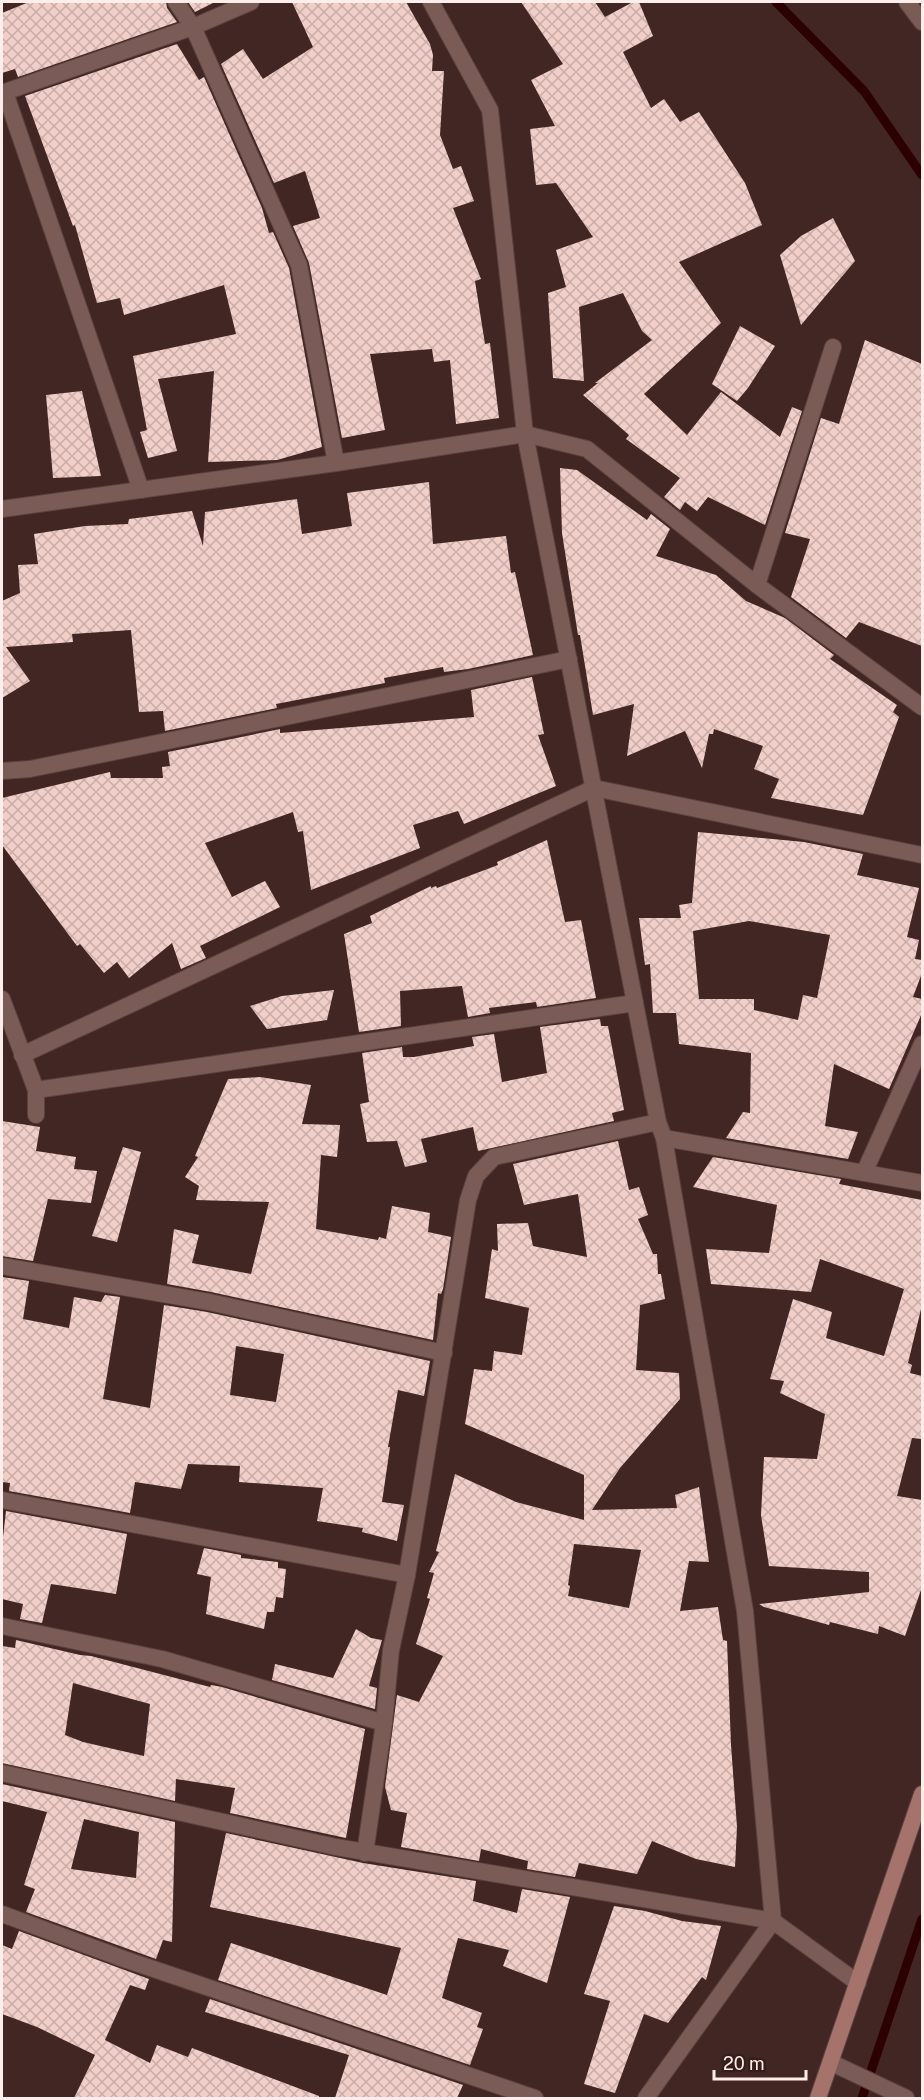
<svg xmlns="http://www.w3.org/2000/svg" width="924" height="2100" font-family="'Public Sans',sans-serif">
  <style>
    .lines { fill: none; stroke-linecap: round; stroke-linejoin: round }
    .stream { stroke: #2c0001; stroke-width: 9 }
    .building { fill: url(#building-cross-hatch); fill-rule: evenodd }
    .minor-casing { stroke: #5b423f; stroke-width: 18 }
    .secondary-casing { stroke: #5b423f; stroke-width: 18 }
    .minor { stroke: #7b5b56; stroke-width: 16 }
    .secondary { stroke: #a5726c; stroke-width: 16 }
  </style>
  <defs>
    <pattern id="building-cross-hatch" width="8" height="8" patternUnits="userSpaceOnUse" patternTransform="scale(1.5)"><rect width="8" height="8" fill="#f2cec9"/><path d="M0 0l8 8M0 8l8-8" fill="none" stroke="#c8aca8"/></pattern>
  </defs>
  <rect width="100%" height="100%" fill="#412623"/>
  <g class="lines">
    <g class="stream">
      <polyline points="776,2 864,91 922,175"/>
      <polyline points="862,2098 922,1919"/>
    </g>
  </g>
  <g class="building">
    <polygon points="29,2 166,2 167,8 177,22 18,77 15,69 2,73 2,13"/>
    <polygon points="188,2 215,2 195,12"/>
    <polygon points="292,2 406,2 430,44 433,55 432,71 444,71 440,135 453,169 461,166 474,201 453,208 481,279 475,281 485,344 490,343 499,418 456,424 450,360 434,362 432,349 370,354 385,430 342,438 309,263 293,226 320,218 305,171 274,183 221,64 243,49 263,79 313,47"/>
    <polygon points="521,2 595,2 605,17 633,2 639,2 653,36 623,52 651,108 664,99 680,122 699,112 745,183 762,225 679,262 721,323 644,394 687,435 721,392 780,437 792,407 802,411 765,525 708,497 697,511 685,502 680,510 664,497 680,478 626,439 629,435 583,395 598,383 595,383 652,340 642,331 623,293 579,307 584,381 553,378 548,293 566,287 556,250 593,237 556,183 536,185 530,129 555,126 531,80 563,64"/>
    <polygon points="177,44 199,80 204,77 262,208 269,233 273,232 289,268 322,447 277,460 208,462 214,371 158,379 177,451 148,458 140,432 147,430 133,356 236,334 224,285 124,315 120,298 97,303 75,225 73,226 25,96"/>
    <polygon points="833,218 855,261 801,325 780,255 801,236"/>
    <polygon points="740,326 775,346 748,388 737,401 712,384"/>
    <polygon points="865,340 922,364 922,646 859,622 846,638 791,597 810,539 785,533 821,418 839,424"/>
    <polygon points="82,391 101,476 53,478 46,395"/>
    <polygon points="560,468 577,470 647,520 651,514 670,529 656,556 716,575 746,601 785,618 834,655 830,659 897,705 893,712 899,717 863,815 771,798 779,779 754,769 763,746 714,729 713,734 709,734 702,768 685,731 627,756 634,704 593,715 580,635 578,635 562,533"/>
    <polygon points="429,482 433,544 506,536 511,573 515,572 533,655 468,669 444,672 443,667 384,678 385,683 276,704 277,708 165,731 163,711 139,712 131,630 72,634 73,642 6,647 30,681 2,698 2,601 20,593 18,565 38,564 34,534 85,526 128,524 129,519 192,511 203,546 205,512 297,499 302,534 352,526 347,493"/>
    <polygon points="532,677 544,734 538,735 556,786 464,824 458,811 413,825 420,848 311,890 303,831 298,832 293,812 205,843 232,897 265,881 280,907 200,946 206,958 181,969 172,943 129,978 117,962 104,973 80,944 77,946 2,845 2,798 110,772 111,778 163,778 162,767 170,766 168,752 280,729 280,733 474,717 471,690"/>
    <path d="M698,832L804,842L863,854L857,875L919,888L907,937L919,940L915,959L922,960V973L913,997L922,999V1013L889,1089L834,1064L825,1126L858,1132L848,1159L726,1138L743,1112L750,1113L751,1053L679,1044L676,1013H653L650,964L645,965L639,918H681L679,905L692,903ZM749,921L830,935L817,998L803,995L798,1020L754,1010V999H699L693,931Z"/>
    <polygon points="547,840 565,922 581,920 596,998 537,1007 536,1002 489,1008 490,1013 468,1017 462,986 400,991 401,1026 359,1032 344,934 372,923 370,916 431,886 431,888 436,886 437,888 498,865 497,862"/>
    <polygon points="334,990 327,1020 267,1029 250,1006 282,996"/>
    <polygon points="600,1019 601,1026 608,1026 624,1110 612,1113 614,1121 478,1151 473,1127 421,1139 427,1162 405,1167 397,1141 367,1142 360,1104 369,1102 362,1053 402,1047 403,1057 414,1057 474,1046 472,1037 494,1034 502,1082 547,1073 540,1027"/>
    <polygon points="260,1077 311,1085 302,1124 340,1125 337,1157 321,1155 316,1229 378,1240 379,1237 386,1239 392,1206 430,1213 428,1232 451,1237 443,1289 441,1294 438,1293 433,1340 211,1292 167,1284 174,1229 199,1235 192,1263 251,1274 269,1202 196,1200 199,1186 185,1177 198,1157 195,1156 228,1079"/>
    <polygon points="2,1121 40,1127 36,1151 76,1157 74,1169 97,1171 91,1203 48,1199 33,1261 2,1256"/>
    <path d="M618,1141L629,1190L639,1187L648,1215L638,1219L653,1254H657L658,1274H661L665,1299L640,1305L636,1370L679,1373L680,1399L620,1468L592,1510L677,1508L675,1495L699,1487L709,1562L689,1561L680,1611L718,1607L723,1640L727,1641L731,1745L737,1827L735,1867L696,1859L652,1841L637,1874L579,1863L575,1877L527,1869L528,1861L481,1849L479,1861L401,1847L407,1813L391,1810L385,1787L397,1695L419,1702L443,1656L416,1644L430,1599L427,1598L434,1573L429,1572L439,1552L436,1551L455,1474L516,1502L584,1520V1475L465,1424L474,1369L492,1371L494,1351L522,1355L529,1308L485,1298L492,1249L498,1251L497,1224L528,1223L533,1246L587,1257L578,1194L524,1205L513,1164ZM574,1544L641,1550L629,1608L568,1596L570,1586L568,1585Z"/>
    <polygon points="123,1147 141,1152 117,1242 92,1236"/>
    <polygon points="713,1157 841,1179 839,1184 922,1200 922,1305 908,1363 912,1365 910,1373 922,1376 922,1439 912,1438 897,1496 922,1500 922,1587 905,1636 879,1626 878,1634 830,1622 829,1625 764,1607 759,1604 869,1592 869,1572 769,1566 761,1515 764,1457 817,1459 825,1414 780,1393 784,1381 770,1379 793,1299 832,1312 826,1338 884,1356 904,1289 820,1259 811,1292 711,1284 706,1249 769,1253 777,1205 693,1187"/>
    <path d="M2,1277L29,1281L23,1319L69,1328L74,1297L101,1302L105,1295L120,1297L103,1399L150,1408L164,1305L207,1312L430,1361L424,1396L398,1390L388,1447H390L382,1502L404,1505L397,1541L362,1532L363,1528L317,1521L323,1488L239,1482L240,1466L188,1464L181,1489L135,1482L130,1513L9,1491L10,1483L2,1482ZM236,1346L284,1354L276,1402L230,1395Z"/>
    <polygon points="6,1511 127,1534 116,1594 51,1584 42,1623 20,1619 23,1604 2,1599 2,1546"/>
    <polygon points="204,1548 241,1555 241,1558 278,1562 278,1568 286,1569 283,1598 276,1597 274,1612 267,1612 264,1629 206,1614 211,1577 197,1574"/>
    <polygon points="356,1629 371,1638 382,1640 369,1686 377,1688 375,1709 272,1680 275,1664 333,1678"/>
    <path d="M16,1640L80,1655L91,1656L210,1687L211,1685L222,1687L365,1729L346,1838L230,1813L235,1788L176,1779L175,1801L2,1763V1646L15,1648ZM73,1683L150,1704L144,1756L83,1742L65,1735Z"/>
    <path d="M2,1784L175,1822L172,1942L163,1940L156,1959L26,1912L35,1889L24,1885L47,1812L2,1801ZM84,1819L139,1832L136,1878L71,1869Z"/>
    <polygon points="226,1833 363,1863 476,1881 473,1901 517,1913 522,1889 570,1897 547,1983 503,1966 509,1950 458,1938 442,1998 482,2013 477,2027 483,2029 470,2065 218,1980 231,1943 387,1995 401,1948 210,1907"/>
    <polygon points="614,1906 645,1911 682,1921 721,1926 706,1980 702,1977 668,2023 644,2014 615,2093 584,2084 610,2001 584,1994"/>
    <polygon points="19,1931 149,1979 145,1990 130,1985 105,2040 150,2063 157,2045 188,2057 192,2048 319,2096 319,2098 74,2098 95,2055 37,2027 2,2014 2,1945 12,1949"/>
    <polygon points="210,1999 463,2085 457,2098 335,2098 349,2055 205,2012"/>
  </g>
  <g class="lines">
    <g class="minor-casing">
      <g id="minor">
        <polyline points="176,2 193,27 299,265 336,463"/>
        <polyline points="431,2 490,110 525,434 658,1122 664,1138 745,1611 773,1921 646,2098"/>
        <polyline points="907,2 922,22"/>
        <polyline points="5,92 141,490"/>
        <polyline points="2,93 193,27 251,2"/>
        <polyline points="2,509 336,463 525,434 587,449 757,585 922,707"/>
        <polyline points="757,585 833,347"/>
        <polyline points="2,771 30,769 569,659"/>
        <polyline points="2,999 36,1090 36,1115"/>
        <polyline points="22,1055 594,788 922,855"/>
        <polyline points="36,1090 635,1003"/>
        <polyline points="664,1138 922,1183"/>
        <polyline points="864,1173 922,1044"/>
        <polyline points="2,1266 209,1302 444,1353"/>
        <polyline points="2,1500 407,1575"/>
        <polyline points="2,1626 162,1659 384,1723 391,1650 407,1575 468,1200 476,1176 494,1157 658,1122"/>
        <polyline points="2,1773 336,1847 773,1921 858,1983"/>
        <polyline points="365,1853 384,1723"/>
        <polyline points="2,1914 124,1959 535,2098"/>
        <polyline points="832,2063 906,2098"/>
      </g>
    </g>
    <g class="secondary-casing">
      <polyline id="secondary" points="818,2098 922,1794"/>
    </g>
    <use href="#minor" class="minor"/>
    <use href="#secondary" class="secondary"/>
  </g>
  <rect width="924" height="2100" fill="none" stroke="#fdeeec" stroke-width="6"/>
  <path d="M714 2070v9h92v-9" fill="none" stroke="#fdeeec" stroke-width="3"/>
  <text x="723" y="2070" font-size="18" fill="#fdeeec" stroke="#361d1a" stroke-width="4.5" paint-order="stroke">20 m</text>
</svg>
